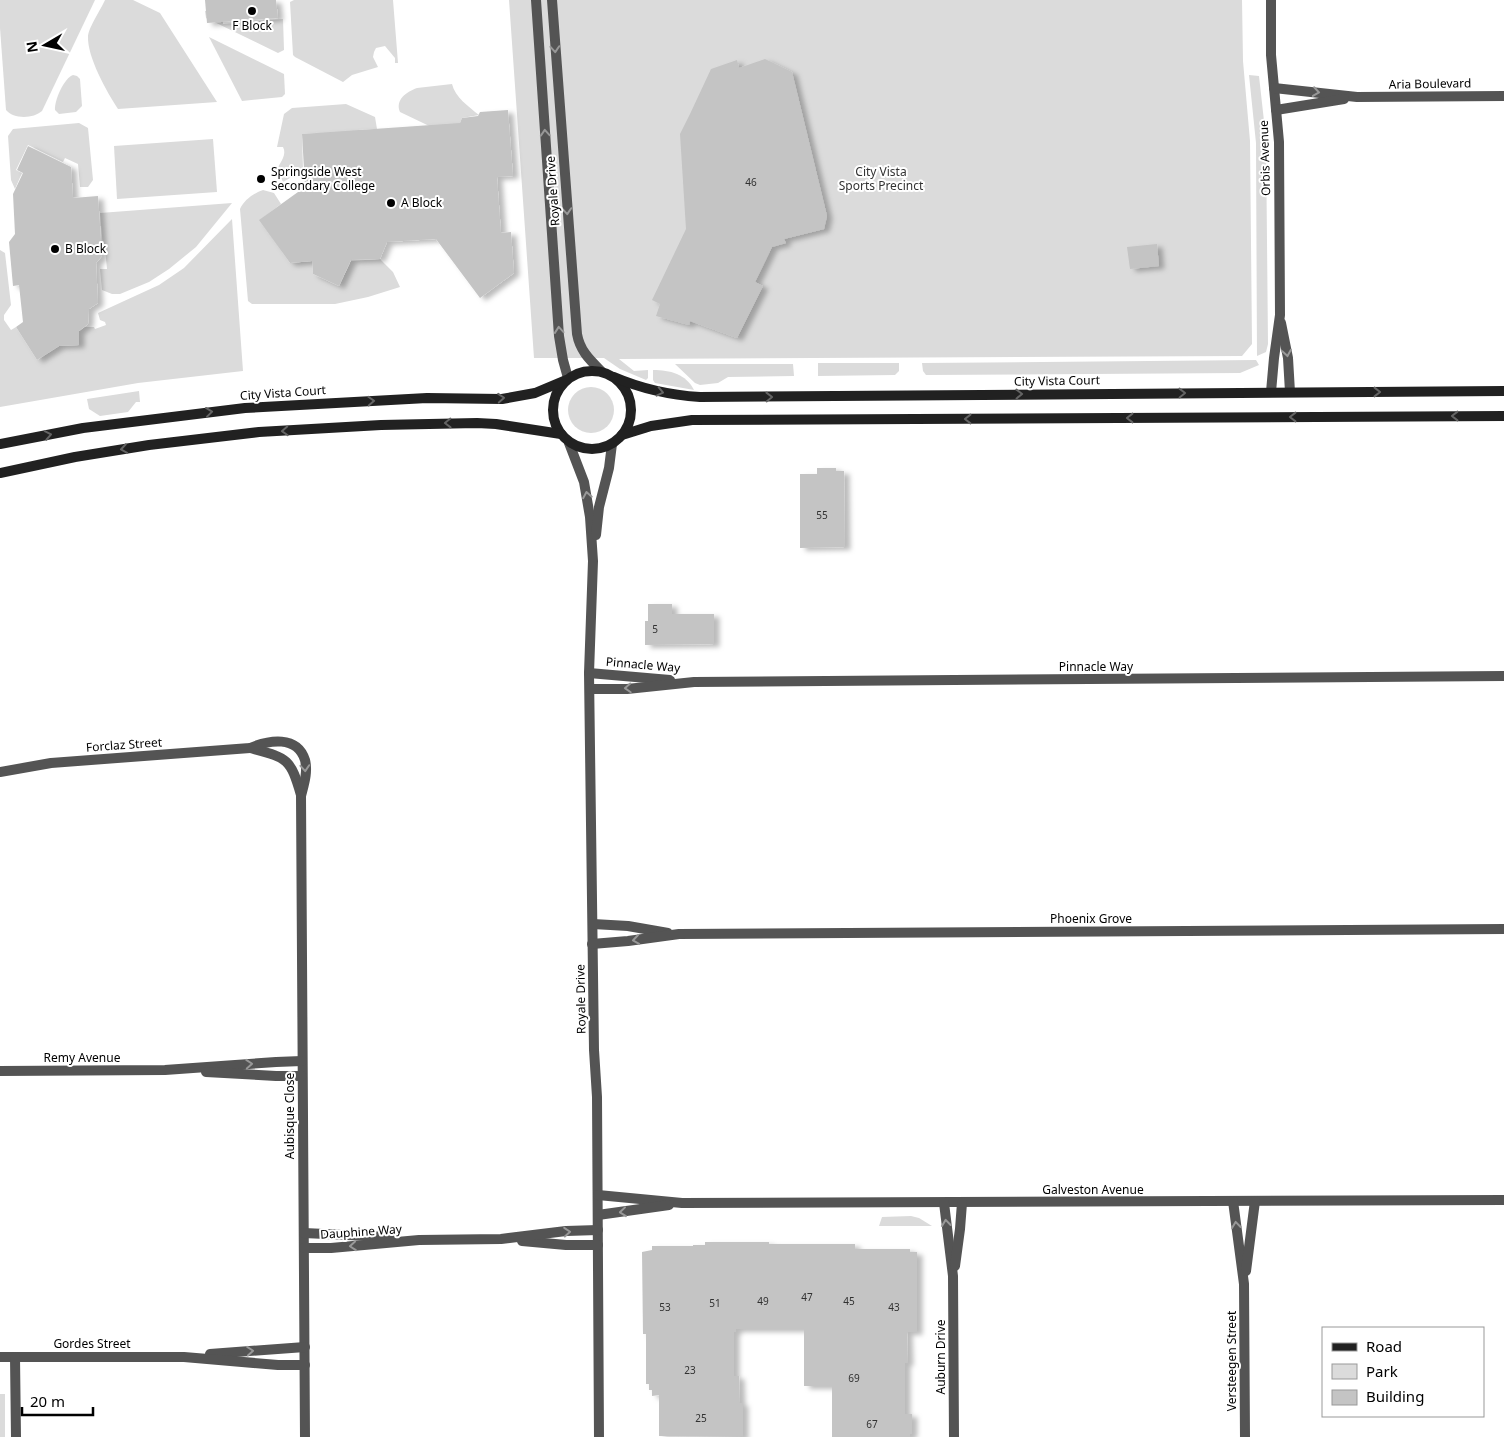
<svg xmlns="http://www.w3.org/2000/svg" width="1504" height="1437" font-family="'Noto Sans',sans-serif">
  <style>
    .green { fill: #dbdbdb }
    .building { fill: #c4c4c4; filter: url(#shadow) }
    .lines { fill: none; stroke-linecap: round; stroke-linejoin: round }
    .street { stroke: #545454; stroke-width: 10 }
    .secondary { stroke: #212121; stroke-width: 10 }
    .oneway { stroke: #989898 }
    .oneway2 { stroke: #646464 }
    .poi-dot { fill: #000; stroke: #fff; stroke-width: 2 }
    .labels { text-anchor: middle; stroke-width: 4; stroke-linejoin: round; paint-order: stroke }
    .number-label { font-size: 10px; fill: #313131 }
    .poi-label { font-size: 12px; fill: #000; stroke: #fff; text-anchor: start }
    .street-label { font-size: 12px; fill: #000; stroke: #fff }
    .park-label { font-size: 12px; fill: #323232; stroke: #fff }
  </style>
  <defs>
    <filter id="shadow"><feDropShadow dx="5.5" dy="3" stdDeviation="2.5" flood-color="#0004"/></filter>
  </defs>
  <rect width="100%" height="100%" fill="#fff"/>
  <g class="green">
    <path d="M0,0H95L42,111C33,119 13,119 6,110L0,28Z"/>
    <path d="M105,0H133L160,13L217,102L118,109C107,92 87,57 88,36C89,27 101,9 105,0Z"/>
    <polygon points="294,0 393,0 398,63 395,63 395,58 385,46 376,48 374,52 373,57 378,67 352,75 343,82 295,57 293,55 290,2"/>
    <polygon points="509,0 1242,0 1243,61 1250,141 1252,344 1242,356 619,359 634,371 648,370 648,378 646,380 620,369 604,358 534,358"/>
    <polygon points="223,9 223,24 283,19 284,50 278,53 206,18 205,11"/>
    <polygon points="209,37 284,74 285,94 282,97 242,101"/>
    <path d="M73,75L77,76L80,79L82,106L76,112L59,114L55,110C54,101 64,78 73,75Z"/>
    <polygon points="1249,75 1259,76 1266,139 1268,344 1266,352 1257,356 1256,143"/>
    <path d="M452,84C455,97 469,107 479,115L462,118L460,123L446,134L400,112C395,100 406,92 417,88Z"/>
    <path d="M346,104L375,117L377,129L359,130V134L326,133L302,134L303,169L302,171L283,182L277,169C281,162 287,154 283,147H277L284,114L292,108Z"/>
    <polygon points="79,123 88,128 93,180 88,187 80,187 78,164 65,158 63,162 28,145 16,170 22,173 15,189 11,180 8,136 13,129"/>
    <polygon points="213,139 217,192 117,199 114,146"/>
    <path d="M263,190L274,193L281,204L260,220L290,263L312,261L313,274L339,286L351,261L380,259L393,272L400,287L368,297L335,304H252L248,301L240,209C244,200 254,193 263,190Z"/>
    <polygon points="232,203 196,247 169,269 149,282 120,294 112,294 102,290 100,269 107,269 105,248 103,248 100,213"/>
    <polygon points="232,219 243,371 138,383 0,407 0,250 5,253 11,305 4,315 4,320 11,330 16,327 37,360 59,346 79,345 79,331 85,327 94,327 95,329 106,325 105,322 100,320 98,313 159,285 184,268"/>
    <polygon points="1256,360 1259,365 1240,373 926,375 923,371 922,363"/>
    <polygon points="818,363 899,363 899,371 895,375 818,376"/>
    <polygon points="675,364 793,364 794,376 728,377 718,383 700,385 695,383"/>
    <path d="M653,370C670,370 686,374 694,390L655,383L653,380Z"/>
    <circle cx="591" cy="410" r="23"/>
    <polygon points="139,391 140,402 136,402 128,412 100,416 89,409 87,399"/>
    <polygon points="911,1216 919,1218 932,1226 879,1226 882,1217"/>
    <rect x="0" y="1394" width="5" height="43"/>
  </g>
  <g class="building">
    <polygon points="205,0 276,0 278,18 207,23"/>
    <polygon points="765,59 792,72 827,216 824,229 784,239 786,243 772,247 755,282 763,286 737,338 690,321 689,325 656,316 660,304 652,300 686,229 680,134 690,114 711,69 737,60 739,68"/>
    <polygon points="508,110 513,176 497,177 501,233 511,232 514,273 480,298 436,239 387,242 380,259 351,260 339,286 313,274 312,261 290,263 259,220 305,187 302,134 460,123 462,118 478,116 480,112"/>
    <polygon points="28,146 71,167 73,198 98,196 102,256 96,263 98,303 89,309 88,324 79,331 79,345 59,346 37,360 16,327 23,322 19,285 13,286 9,242 15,234 13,194 23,173 17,170"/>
    <polygon points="1157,244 1159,266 1130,269 1127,247"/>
    <polygon points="817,468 836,468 836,471 844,471 845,547 800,548 800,474 817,474"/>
    <polygon points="648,604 672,604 672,614 714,614 714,644 645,645 645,621 648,621"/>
    <polygon points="705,1242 769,1242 769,1244 855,1244 855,1249 910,1249 910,1252 917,1252 917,1332 907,1332 908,1363 905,1363 905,1414 912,1414 912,1434 910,1434 910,1437 832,1437 832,1386 804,1386 804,1329 736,1329 736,1332 734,1332 734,1376 739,1376 740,1403 743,1403 743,1437 659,1436 659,1395 652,1396 652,1390 649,1390 649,1384 646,1384 646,1334 643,1334 642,1252 652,1250 652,1246 693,1246 693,1245 705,1245"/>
  </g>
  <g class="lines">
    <g class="street">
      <polyline points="536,0 559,336 563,360 568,378"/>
      <path d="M552,0L577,334C580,351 590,360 602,372"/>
      <polyline points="1271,0 1271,55 1279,142 1280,315 1274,358 1271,392"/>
      <polyline points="1274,88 1357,97 1504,96"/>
      <polyline points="1276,110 1344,99"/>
      <polyline points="1281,323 1288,358 1290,392"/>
      <polyline points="569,443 584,482 590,517 593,561 589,673 594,1050 597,1097 599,1437"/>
      <polyline points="596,535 599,507 609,468 612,444"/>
      <polyline points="589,673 670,680"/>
      <polyline points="590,689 627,689 694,682 1504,676"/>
      <path d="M250,748C287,758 290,757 301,795"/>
      <path d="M0,772L51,763L250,748C269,740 297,735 305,760C308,772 304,784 301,796L305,1437"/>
      <polyline points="593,924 628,926 668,933"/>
      <polyline points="592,944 628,941 679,934 1504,929"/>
      <polyline points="0,1071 165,1070 276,1062 302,1061"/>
      <polyline points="206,1072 276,1076 302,1076"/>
      <polyline points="598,1195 682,1203 1504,1200"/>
      <polyline points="1233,1201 1244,1284 1245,1437"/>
      <polyline points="944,1203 953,1276 954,1437"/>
      <polyline points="598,1215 669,1205"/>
      <polyline points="304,1233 390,1237"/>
      <polyline points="522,1241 566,1245 598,1245"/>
      <polyline points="304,1248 331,1248 419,1240 501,1239 566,1231 598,1230"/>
      <polyline points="955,1266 960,1229 962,1203"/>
      <polyline points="1246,1271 1255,1201"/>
      <polyline points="210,1354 305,1347"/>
      <polyline points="0,1357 184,1357 278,1365 305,1365"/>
      <polyline points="15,1357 16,1437"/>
    </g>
    <g class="secondary">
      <circle cx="592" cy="410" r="39"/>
      <path d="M614,377C642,389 669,395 700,397L1504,391"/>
      <polyline points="622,435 651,426 692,420 1504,416"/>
      <polyline points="0,444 83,428 245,408 427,398 502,399 535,393 566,380"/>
      <polyline points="0,473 75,457 149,445 259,432 381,425 477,423 496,424 561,434"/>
    </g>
  </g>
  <defs><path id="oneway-chevron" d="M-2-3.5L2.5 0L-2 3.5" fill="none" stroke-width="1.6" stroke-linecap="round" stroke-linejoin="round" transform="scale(1.25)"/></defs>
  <g class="oneway">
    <use href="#oneway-chevron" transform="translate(555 49) rotate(86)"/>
    <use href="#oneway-chevron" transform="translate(1316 92) rotate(8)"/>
    <use href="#oneway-chevron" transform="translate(545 133) rotate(-94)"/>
    <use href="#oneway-chevron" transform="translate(567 211) rotate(86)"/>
    <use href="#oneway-chevron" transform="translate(559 330) rotate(-95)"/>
    <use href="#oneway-chevron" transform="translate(1287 353) rotate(81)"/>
    <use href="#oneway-chevron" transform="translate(587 495) rotate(-100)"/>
    <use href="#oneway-chevron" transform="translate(628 688) rotate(177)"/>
    <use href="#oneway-chevron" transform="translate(305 768) rotate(86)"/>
    <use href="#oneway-chevron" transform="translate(636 940) rotate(172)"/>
    <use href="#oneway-chevron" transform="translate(249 1064) rotate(-4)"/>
    <use href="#oneway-chevron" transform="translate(623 1212) rotate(174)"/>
    <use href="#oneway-chevron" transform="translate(946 1223) rotate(-96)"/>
    <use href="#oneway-chevron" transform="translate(1236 1225) rotate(-97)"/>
    <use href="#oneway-chevron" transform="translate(567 1232) rotate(-4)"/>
    <use href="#oneway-chevron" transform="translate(353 1246) rotate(175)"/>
    <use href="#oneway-chevron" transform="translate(250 1351) rotate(-5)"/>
  </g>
  <g class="oneway2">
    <use href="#oneway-chevron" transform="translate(660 392) rotate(13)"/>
    <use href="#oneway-chevron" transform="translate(1377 392)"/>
    <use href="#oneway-chevron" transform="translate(1182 393) rotate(-1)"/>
    <use href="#oneway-chevron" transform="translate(1019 394) rotate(-1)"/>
    <use href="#oneway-chevron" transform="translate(769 397) rotate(-1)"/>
    <use href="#oneway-chevron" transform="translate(501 398) rotate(-4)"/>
    <use href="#oneway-chevron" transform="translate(371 401) rotate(-3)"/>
    <use href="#oneway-chevron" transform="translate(209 412) rotate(-7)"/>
    <use href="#oneway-chevron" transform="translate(1455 416) rotate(180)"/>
    <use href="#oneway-chevron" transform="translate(1293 417) rotate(180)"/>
    <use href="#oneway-chevron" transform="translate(1130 418) rotate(180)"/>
    <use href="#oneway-chevron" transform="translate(968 419) rotate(180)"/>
    <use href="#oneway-chevron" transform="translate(448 423) rotate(179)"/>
    <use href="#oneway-chevron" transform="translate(285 431) rotate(177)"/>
    <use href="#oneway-chevron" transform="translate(48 435) rotate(-11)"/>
    <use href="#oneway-chevron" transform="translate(124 449) rotate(171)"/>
  </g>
  <g class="poi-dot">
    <circle cx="252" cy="11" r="5"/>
    <circle cx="261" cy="179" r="5"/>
    <circle cx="391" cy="203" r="5"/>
    <circle cx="55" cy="249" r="5"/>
  </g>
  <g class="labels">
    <g class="number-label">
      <text x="751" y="186">46</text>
      <text x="822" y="519">55</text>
      <text x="655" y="633">5</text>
      <text x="807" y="1301">47</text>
      <text x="763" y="1305">49</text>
      <text x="849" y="1305">45</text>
      <text x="715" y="1307">51</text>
      <text x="665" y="1311">53</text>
      <text x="894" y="1311">43</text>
      <text x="690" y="1374">23</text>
      <text x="854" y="1382">69</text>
      <text x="701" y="1422">25</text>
      <text x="872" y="1428">67</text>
    </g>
    <g class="poi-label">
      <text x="252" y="30" text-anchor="middle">F Block</text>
      <text x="271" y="176">Springside West<tspan x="271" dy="14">Secondary College</tspan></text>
      <text x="401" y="207">A Block</text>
      <text x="65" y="253">B Block</text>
    </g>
    <g class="street-label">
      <text transform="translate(1430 84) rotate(-1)" y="4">Aria Boulevard</text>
      <text transform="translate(1265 158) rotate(-92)" y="4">Orbis Avenue</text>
      <text transform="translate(553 191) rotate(-94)" y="4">Royale Drive</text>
      <text transform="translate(1057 381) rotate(-1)" y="4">City Vista Court</text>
      <text transform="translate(283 393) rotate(-4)" y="4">City Vista Court</text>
      <text transform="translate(643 665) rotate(5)" y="4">Pinnacle Way</text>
      <text x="1096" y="671">Pinnacle Way</text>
      <text transform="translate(124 745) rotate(-4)" y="4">Forclaz Street</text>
      <text x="1091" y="923">Phoenix Grove</text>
      <text transform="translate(581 999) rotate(-91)" y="4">Royale Drive</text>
      <text x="82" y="1062">Remy Avenue</text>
      <text transform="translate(290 1116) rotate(-90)" y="4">Aubisque Close</text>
      <text x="1093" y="1194">Galveston Avenue</text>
      <text transform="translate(361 1232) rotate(-4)" y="4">Dauphine Way</text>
      <text x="92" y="1348">Gordes Street</text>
      <text transform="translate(941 1357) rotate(-90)" y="4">Auburn Drive</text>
      <text transform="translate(1232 1361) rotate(-90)" y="4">Versteegen Street</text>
    </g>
    <g class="park-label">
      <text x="881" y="176">City Vista<tspan x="881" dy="14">Sports Precinct</tspan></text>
    </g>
  </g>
  <rect x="1322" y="1327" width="162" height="90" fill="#ffffff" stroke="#999999"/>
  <rect x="1332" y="1343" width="25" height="8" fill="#212121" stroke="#999999"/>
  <text x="1366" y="1352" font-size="15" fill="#000000">Road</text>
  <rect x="1332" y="1364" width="25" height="15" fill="#dbdbdb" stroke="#999999"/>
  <text x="1366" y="1377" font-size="15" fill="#000000">Park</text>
  <rect x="1332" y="1390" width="25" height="15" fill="#c4c4c4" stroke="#999999"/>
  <text x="1366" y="1402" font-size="15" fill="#000000">Building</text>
  <g transform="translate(45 45) rotate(261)" stroke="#ffffff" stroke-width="4" paint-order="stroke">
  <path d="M0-4L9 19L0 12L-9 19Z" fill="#000000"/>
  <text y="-8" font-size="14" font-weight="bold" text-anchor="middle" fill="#000000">N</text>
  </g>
  <path d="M22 1407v8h71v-8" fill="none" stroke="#000000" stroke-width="2.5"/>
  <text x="30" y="1407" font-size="15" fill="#000000" stroke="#ffffff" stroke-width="4" paint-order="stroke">20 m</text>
</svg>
